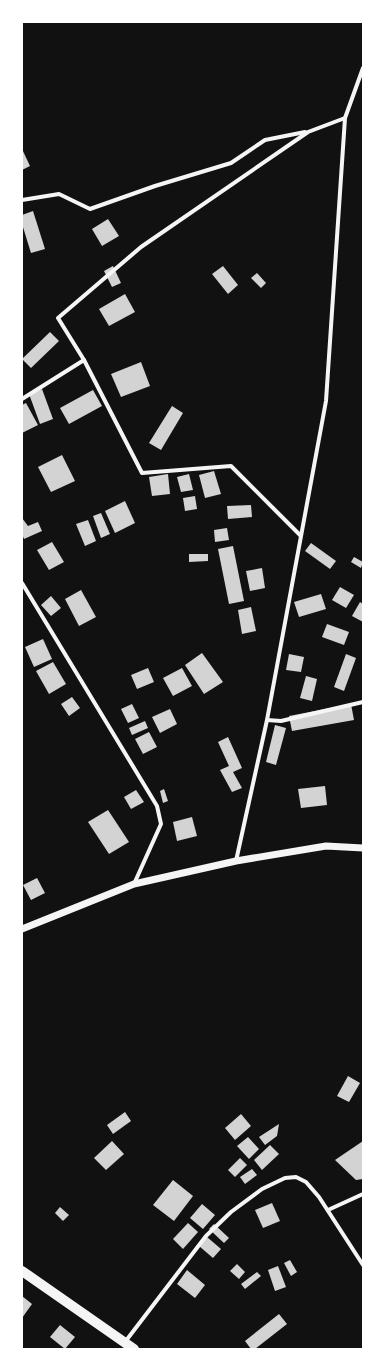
<svg xmlns="http://www.w3.org/2000/svg" width="385" height="1371" font-family="'DM Sans',sans-serif">
  <style>
    .building { fill: #d3d3d3 }
    .lines { fill: none; stroke-linecap: round; stroke-linejoin: round }
    .minor { stroke: #f5f5f5; stroke-width: 4 }
    .tertiary { stroke: #f5f5f5; stroke-width: 7 }
    .primary { stroke: #f5f5f5; stroke-width: 10 }
  </style>
  <rect width="100%" height="100%" fill="#111"/>
  <g class="building">
    <polygon points="22,149 30,166 22,170"/>
    <polygon points="33,211 45,249 31,253 22,224 22,215"/>
    <polygon points="108,219 119,236 102,246 92,229"/>
    <polygon points="113,266 121,283 112,287 104,271"/>
    <polygon points="223,266 238,285 228,294 212,274"/>
    <polygon points="257,273 266,283 261,288 251,278"/>
    <polygon points="125,294 135,312 109,326 99,309"/>
    <polygon points="50,332 59,341 31,368 22,359"/>
    <polygon points="141,362 150,386 121,397 111,374"/>
    <polygon points="42,389 53,419 40,424 29,394"/>
    <polygon points="93,390 102,406 69,424 60,408"/>
    <polygon points="26,403 38,425 22,433 22,405"/>
    <polygon points="172,406 183,413 161,450 149,443"/>
    <polygon points="62,455 75,481 51,492 38,467"/>
    <polygon points="214,471 221,494 205,498 199,475"/>
    <polygon points="168,474 170,494 152,496 149,477"/>
    <polygon points="189,474 193,490 181,492 177,477"/>
    <polygon points="195,496 197,509 185,511 183,498"/>
    <polygon points="125,501 135,523 115,533 105,511"/>
    <polygon points="251,505 252,517 228,519 227,506"/>
    <polygon points="101,513 110,534 101,538 93,516"/>
    <polygon points="22,518 28,526 38,522 42,531 24,539 22,534"/>
    <polygon points="88,520 96,541 85,546 76,524"/>
    <polygon points="227,528 229,540 215,542 214,530"/>
    <polygon points="52,542 64,562 49,570 37,550"/>
    <polygon points="311,543 336,561 330,569 305,551"/>
    <polygon points="233,546 244,601 229,604 218,549"/>
    <polygon points="189,554 208,554 208,561 189,562"/>
    <polygon points="354,557 363,562 361,568 351,562"/>
    <polygon points="262,568 265,588 250,591 246,571"/>
    <polygon points="340,587 354,595 346,608 332,600"/>
    <polygon points="81,590 96,617 79,626 65,599"/>
    <polygon points="321,594 326,609 299,617 294,602"/>
    <polygon points="51,596 61,608 51,616 41,605"/>
    <polygon points="360,602 363,604 363,622 352,616"/>
    <polygon points="251,607 256,631 242,634 238,610"/>
    <polygon points="327,624 349,632 344,645 322,637"/>
    <polygon points="43,639 52,659 34,667 25,647"/>
    <polygon points="202,653 223,682 204,694 185,665"/>
    <polygon points="289,654 304,657 301,672 286,670"/>
    <polygon points="346,654 356,658 344,691 334,687"/>
    <polygon points="53,662 66,684 49,694 36,671"/>
    <polygon points="148,668 154,682 137,689 131,675"/>
    <polygon points="182,668 192,686 173,696 163,678"/>
    <polygon points="306,676 317,679 312,701 300,698"/>
    <polygon points="72,697 80,708 69,716 61,704"/>
    <polygon points="132,704 139,718 128,723 121,709"/>
    <polygon points="351,704 354,720 292,731 289,716"/>
    <polygon points="170,709 177,724 160,733 152,717"/>
    <polygon points="145,721 148,728 132,735 129,728"/>
    <polygon points="275,725 286,728 276,765 266,762"/>
    <polygon points="149,732 157,747 143,754 135,739"/>
    <polygon points="228,737 242,768 233,772 242,788 232,792 220,770 229,766 218,742"/>
    <polygon points="325,786 327,805 301,808 298,789"/>
    <polygon points="164,789 168,801 163,803 160,791"/>
    <polygon points="136,790 144,802 131,809 124,797"/>
    <polygon points="108,810 129,842 109,854 88,822"/>
    <polygon points="192,817 197,836 177,841 173,822"/>
    <polygon points="37,878 45,893 31,900 23,885"/>
    <polygon points="348,1076 360,1083 349,1102 337,1096"/>
    <polygon points="125,1112 131,1121 113,1134 107,1125"/>
    <polygon points="241,1114 251,1126 235,1140 225,1128"/>
    <polygon points="279,1124 277,1136 265,1145 259,1137"/>
    <polygon points="248,1137 259,1149 249,1159 237,1146"/>
    <polygon points="112,1141 124,1154 106,1170 94,1158"/>
    <polygon points="363,1141 363,1179 356,1180 335,1160"/>
    <polygon points="270,1145 279,1154 262,1170 254,1160"/>
    <polygon points="240,1158 247,1165 235,1177 228,1170"/>
    <polygon points="252,1169 257,1175 245,1184 240,1177"/>
    <polygon points="173,1180 193,1196 174,1221 153,1205"/>
    <polygon points="272,1203 280,1221 263,1228 255,1210"/>
    <polygon points="202,1204 215,1215 203,1229 190,1218"/>
    <polygon points="60,1207 69,1215 63,1221 55,1213"/>
    <polygon points="188,1223 198,1232 183,1249 173,1239"/>
    <polygon points="214,1224 229,1238 224,1243 209,1229"/>
    <polygon points="207,1237 221,1249 213,1258 199,1246"/>
    <polygon points="290,1260 297,1272 291,1276 284,1263"/>
    <polygon points="237,1264 245,1272 239,1279 230,1271"/>
    <polygon points="278,1266 286,1287 275,1291 268,1270"/>
    <polygon points="187,1270 205,1285 195,1298 177,1284"/>
    <polygon points="257,1272 261,1276 245,1289 241,1284"/>
    <polygon points="22,1296 32,1304 22,1318"/>
    <polygon points="279,1314 287,1324 255,1349 251,1349 245,1341"/>
    <polygon points="60,1325 75,1337 65,1349 50,1337"/>
  </g>
  <g class="lines">
    <g class="minor">
      <polyline points="22,200 59,194 90,209 155,186 231,163 265,140 305,132"/>
      <polyline points="84,360 58,318 141,247 308,132 345,118"/>
      <polyline points="22,399 84,360 142,473 231,466 300,535"/>
      <polyline points="22,583 157,806 161,824 134,884"/>
      <polyline points="267,720 281,721 363,702"/>
      <polyline points="236,861 267,720 326,401 345,118 363,68"/>
      <polyline points="328,1210 363,1194"/>
      <polyline points="125,1342 206,1236 231,1212 262,1189 285,1178 296,1177 306,1182 319,1197 363,1265"/>
    </g>
    <polyline class="tertiary" points="22,929 134,884 236,861 326,846 363,848"/>
    <polyline class="primary" points="22,1271 134,1349"/>
  </g>
  <rect width="385" height="1371" fill="none" stroke="#ffffff" stroke-width="46"/>
</svg>
